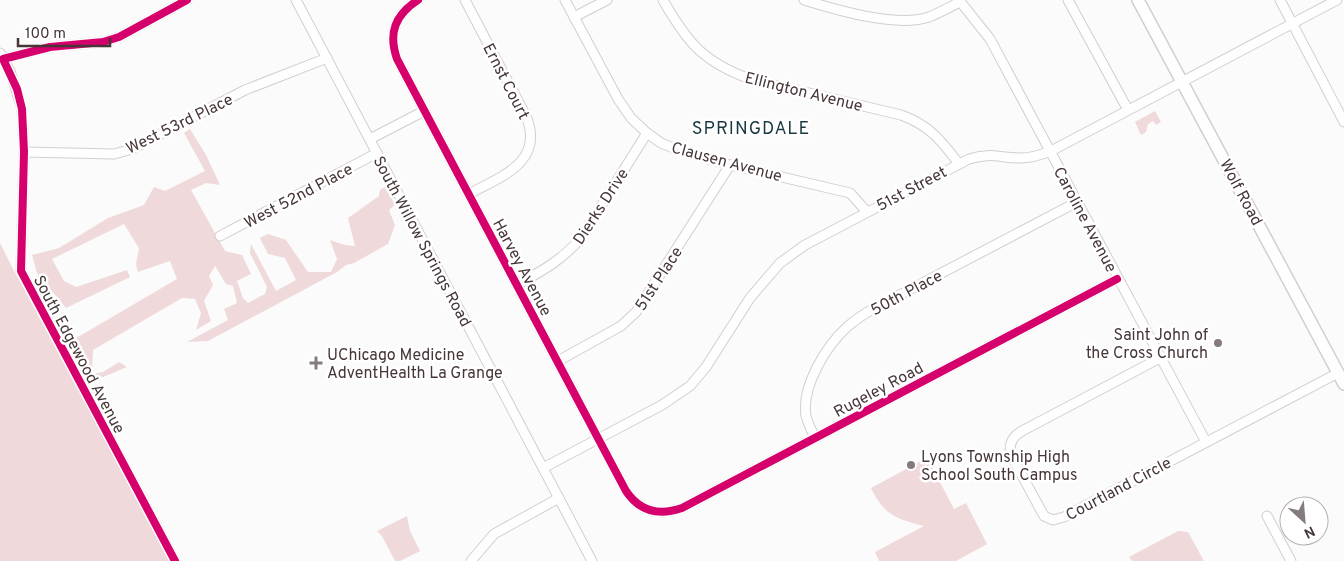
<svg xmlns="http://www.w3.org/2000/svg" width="1344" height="561" font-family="Overpass,sans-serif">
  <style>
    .green { fill: #efd9db }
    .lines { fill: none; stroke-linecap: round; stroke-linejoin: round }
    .minor-casing { stroke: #d5cdce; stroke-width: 11 }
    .major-casing { stroke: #d5cdce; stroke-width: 14 }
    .minor { stroke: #fefefe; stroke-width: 9 }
    .major { stroke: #fefefe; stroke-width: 11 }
    .cycleway-casing { stroke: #fff; stroke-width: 11 }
    .cycleway { stroke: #d6006c; stroke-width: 8 }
    .poi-dot { fill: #867b7c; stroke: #fff; stroke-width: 2 }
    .labels { text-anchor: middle; stroke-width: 5; stroke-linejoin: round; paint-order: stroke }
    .street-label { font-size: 16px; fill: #473637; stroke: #fff }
    .poi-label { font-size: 16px; fill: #473637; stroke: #fff; text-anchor: start }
    .neighbourhood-label { font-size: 18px; letter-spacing: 1px; fill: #183740; stroke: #fff }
  </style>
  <rect width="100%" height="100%" fill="#fbfbfb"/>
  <g class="green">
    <polygon points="1155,111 1161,122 1156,125 1153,121 1148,124 1146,132 1141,135 1135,122"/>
    <polygon points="190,129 206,155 220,185 206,183 191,190 225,251 242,255 251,274 237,281 243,298 248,303 265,294 267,287 250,253 251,244 276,291 296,280 285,258 268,254 260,238 268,234 286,240 308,272 331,272 337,259 330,240 345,245 355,246 348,218 379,196 380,190 385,187 395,205 389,210 395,225 388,244 354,263 346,265 337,272 208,341 187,342 228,320 224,309 237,303 233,286 226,284 215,266 209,276 213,285 204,301 211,321 196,330 201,313 195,299 182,298 93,350 92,374 103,372 119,362 127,367 91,382 66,344 177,279 170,261 138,272 136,264 139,248 124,224 52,259 64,281 76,287 127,270 130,277 66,308 37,273 32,255 59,248 108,218 144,205 154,187 165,191 205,171 184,133"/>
    <polygon points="0,243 12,267 170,561 0,561"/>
    <path d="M923,460L930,463L954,509L966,503L987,544L956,561H879L875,552L924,526C896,519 884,515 871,488Z"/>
    <polygon points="407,516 410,531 420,551 400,561 395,561 382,536 377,531"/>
    <polygon points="1178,531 1188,532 1204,561 1132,561 1129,557"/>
  </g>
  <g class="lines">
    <g class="minor-casing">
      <g id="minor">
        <polyline points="296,0 592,561"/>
        <path d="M418,0C395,15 388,33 397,59L626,491C640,512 659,516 682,508L1117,279"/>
        <path d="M465,0L526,116C545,162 502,176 469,194"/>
        <polyline points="565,0 618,99 631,118 647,133 661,143 681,151 730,165 850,193 867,212"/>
        <path d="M663,0C687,42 703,62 750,79L901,115C929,125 941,140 959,164"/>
        <path d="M804,0C837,10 896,28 929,17C939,13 950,7 960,2"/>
        <polyline points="959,0 990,39 1206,442"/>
        <polyline points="1068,0 1128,110"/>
        <polyline points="1280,0 1344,122"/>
        <polyline points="574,17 607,0"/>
        <polyline points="0,53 10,71 22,109 24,152 21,271 175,561"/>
        <polyline points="3,59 50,47 103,42 119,37 187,0"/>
        <polyline points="370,139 424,111"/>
        <polyline points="24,152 114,154 132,149 245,90 327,58"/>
        <polyline points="220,236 377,153"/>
        <path d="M517,285C542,271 562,260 581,238L647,133"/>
        <path d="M1160,358L1022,431C1013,436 1008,444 1011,455L1044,516L1053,520L1064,517L1338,373"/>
        <polyline points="558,361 621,326 636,312 730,165"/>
        <path d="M815,438C812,431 808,424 806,416C801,387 826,346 847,327C855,320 864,314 873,309L1077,202"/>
        <path d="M543,468L662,405L690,386L706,367L750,298L780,263L805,245L969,159C990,152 1000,158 1020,158C1031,158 1041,155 1051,151L1337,0"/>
        <polyline points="1267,516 1291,561"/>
        <polyline points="471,561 494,534 559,498"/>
      </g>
    </g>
    <g class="major-casing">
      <polyline id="major" points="1138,0 1344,384"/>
    </g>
    <use href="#minor" class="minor"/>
    <use href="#major" class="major"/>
    <g class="cycleway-casing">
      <g id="cycleway">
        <path d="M418,0C395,15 388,33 397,59L626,491C640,512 659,516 682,508L1117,279"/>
        <polyline points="175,561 21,271 24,152 22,109 17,89 3,59 50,47 103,42 119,37 187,0"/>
      </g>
    </g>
    <use href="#cycleway" class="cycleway"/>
  </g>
  <g class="poi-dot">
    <circle cx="1218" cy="343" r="5"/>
    <path d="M313.5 355.5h5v5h5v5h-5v5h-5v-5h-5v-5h5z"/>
    <circle cx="911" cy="465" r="5"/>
  </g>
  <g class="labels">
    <g class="street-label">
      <text transform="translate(507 81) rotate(63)" y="6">Ernst Court</text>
      <text transform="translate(804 91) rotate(14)" y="6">Ellington Avenue</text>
      <text transform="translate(179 123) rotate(-26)" y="6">West 53rd Place</text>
      <text transform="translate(727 161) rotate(15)" y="6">Clausen Avenue</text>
      <text transform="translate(911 188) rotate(-28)" y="6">51st Street</text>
      <text transform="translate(1242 192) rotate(62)" y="6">Wolf Road</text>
      <text transform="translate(298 195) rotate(-28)" y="6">West 52nd Place</text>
      <text transform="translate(600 206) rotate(-57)" y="6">Dierks Drive</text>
      <text transform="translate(1086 219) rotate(62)" y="6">Caroline Avenue</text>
      <text transform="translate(423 241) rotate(62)" y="6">South Willow Springs Road</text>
      <text transform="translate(523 267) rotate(62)" y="6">Harvey Avenue</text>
      <text transform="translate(658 278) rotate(-57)" y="6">51st Place</text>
      <text transform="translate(906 292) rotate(-28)" y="6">50th Place</text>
      <text transform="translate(80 354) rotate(62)" y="6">South Edgewood Avenue</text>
      <text transform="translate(878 389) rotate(-28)" y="6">Rugeley Road</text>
      <text transform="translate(1118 488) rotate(-28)" y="6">Courtland Circle</text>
    </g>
    <g class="poi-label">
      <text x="1208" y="340" text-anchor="end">Saint John of<tspan x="1208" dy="18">the Cross Church</tspan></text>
      <text x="327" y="360">UChicago Medicine<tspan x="327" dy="18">AdventHealth La Grange</tspan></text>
      <text x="921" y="462">Lyons Township High<tspan x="921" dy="18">School South Campus</tspan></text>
    </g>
    <g class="neighbourhood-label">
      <text x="751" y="134">SPRINGDALE</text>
    </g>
  </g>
  <g transform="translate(1304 521) rotate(154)"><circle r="24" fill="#ffffff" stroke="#b5afaf"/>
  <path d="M0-4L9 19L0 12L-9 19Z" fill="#867b7c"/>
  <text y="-8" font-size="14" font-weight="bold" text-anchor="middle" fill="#473637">N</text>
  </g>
  <path d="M18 38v8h92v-8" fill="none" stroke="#473637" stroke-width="2.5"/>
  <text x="25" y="38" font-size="15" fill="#473637" stroke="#ffffff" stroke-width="4" paint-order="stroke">100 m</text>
</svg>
